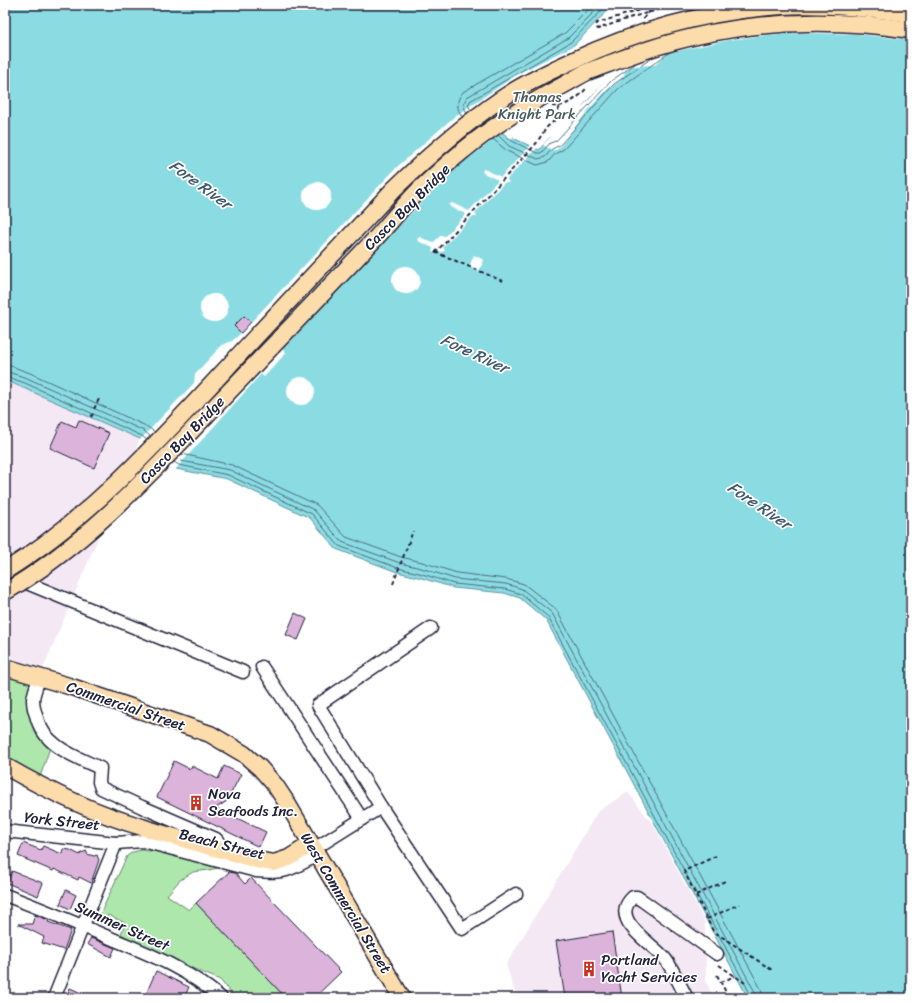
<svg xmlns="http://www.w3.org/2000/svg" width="916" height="1003" font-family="Sriracha,sans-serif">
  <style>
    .built { fill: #f4e8f4 }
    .green { fill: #ade7ac; stroke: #688474 }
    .water { fill: #8bdce2; stroke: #61929f }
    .pier { fill: #fff }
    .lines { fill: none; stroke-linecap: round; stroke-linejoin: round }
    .shore { stroke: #4c6c7e; stroke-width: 1 }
    .building { fill: #dbb3db; stroke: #22223b }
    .minor-casing { stroke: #22223b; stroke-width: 15 }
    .major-casing { stroke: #22223b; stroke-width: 19 }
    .path { stroke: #22223b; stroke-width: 2; stroke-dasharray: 4 3; stroke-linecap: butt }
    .minor { stroke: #fff; stroke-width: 12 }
    .major { stroke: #fddcac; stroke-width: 16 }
    .major-bridge-casing { stroke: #22223b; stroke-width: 19; stroke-linecap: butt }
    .path-bridge { stroke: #22223b; stroke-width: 2; stroke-dasharray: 4 3; stroke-linecap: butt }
    .major-bridge { stroke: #fddcac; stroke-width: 16 }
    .labels { text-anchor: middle; stroke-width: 3.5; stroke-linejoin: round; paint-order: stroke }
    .park-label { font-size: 15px; fill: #4c5d5d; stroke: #fff }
    .street-label { font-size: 15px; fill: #22223b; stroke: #fff }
    .poi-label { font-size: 15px; fill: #22223b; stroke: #fff; text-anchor: start }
    .water-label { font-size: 16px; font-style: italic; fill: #425a6d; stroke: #fff }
  </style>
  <rect width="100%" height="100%" fill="#fff"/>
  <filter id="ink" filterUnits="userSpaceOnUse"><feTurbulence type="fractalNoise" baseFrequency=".025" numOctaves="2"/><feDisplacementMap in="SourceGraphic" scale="8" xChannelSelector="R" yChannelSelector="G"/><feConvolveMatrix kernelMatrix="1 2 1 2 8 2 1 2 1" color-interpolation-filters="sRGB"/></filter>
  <g filter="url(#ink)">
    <g class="built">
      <polygon points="5,340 24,387 140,439 39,678 5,667"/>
      <polygon points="628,792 654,826 705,922 706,982 714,998 517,998 506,965 598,811"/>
    </g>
    <g class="green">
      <polygon points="5,667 39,678 33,699 52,742 40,777 5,758"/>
      <polygon points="141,850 160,852 222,867 209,870 193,872 180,880 167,895 189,910 196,903 286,998 235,998 220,980 150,950 121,934 125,923 108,915 105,922 98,919 127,856 133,852"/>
    </g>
    <polygon class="water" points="5,5 613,5 574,45 472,105 513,135 513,138 539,150 550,137 553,139 608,78 712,5 911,5 911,998 748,998 546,620 520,598 504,593 454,588 418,577 397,572 336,549 310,518 227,479 176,469 140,439 5,380"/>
    <g class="pier">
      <polygon points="708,5 911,5 911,40 856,34 799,33 768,35 729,40 668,53 655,65 634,66 627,69 621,80 607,90 590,108 559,148 556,150 552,150 543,145 550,137 549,136 553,137 573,114 587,102 611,73"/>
      <polygon points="579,43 575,47 475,105 514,134 513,138 507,137 502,133 460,165 435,188 283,349 286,353 264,377 261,374 175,470 139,441 194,383 195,374 222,345 232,341 241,333 234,326 244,316 251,322 397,167 455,116 521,72"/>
      <polygon points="532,144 538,147 507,179 509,183 504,183 475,213 477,217 472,217 443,247 445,251 441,252 436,249 435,253 432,252 433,248 418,241 417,239 420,237 433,243 441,235 445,236 466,214 450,207 449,205 452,203 469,211 498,180 483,173 482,171 484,169 501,177"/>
      <circle cx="317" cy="196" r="14"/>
      <polygon points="474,255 484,260 479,271 469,267"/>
      <circle cx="406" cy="280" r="14"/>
      <circle cx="214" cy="308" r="14"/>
      <circle cx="301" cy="391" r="14"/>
    </g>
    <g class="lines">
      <g class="shore">
        <polyline points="471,110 468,105 470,101 571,42 607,5"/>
        <polyline points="467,113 463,105 467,97 568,38 601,5"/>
        <path d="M462,116C456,109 456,100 463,92L565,33L593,5"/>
        <polyline points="502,132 512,141 537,153 541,153 550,143 556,141 611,81 635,64"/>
        <polyline points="498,135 509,146 538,159 545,157 552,149 560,145 614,84 652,58"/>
        <polyline points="493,139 507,151 537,165 548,162 555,154 564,149 618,89 670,52"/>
        <polyline points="5,365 11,366 30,373 146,426 155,432"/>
        <polyline points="5,371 27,378 144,431 150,436"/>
        <polyline points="5,376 25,383 142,436 147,440"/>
        <polyline points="182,454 232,465 317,505 346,537 401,557 422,562 457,573 506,579 524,584 556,609 761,989 763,998"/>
        <polyline points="178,458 181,461 230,470 314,510 342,542 400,563 421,568 455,579 506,584 522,589 552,613 755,992 757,998"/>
        <polyline points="174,462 179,465 228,475 312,514 339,546 398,568 419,573 454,584 505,589 521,594 548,617 751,995 752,998"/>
      </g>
    </g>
    <g class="building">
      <polygon points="244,316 251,322 241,333 234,326"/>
      <polygon points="79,420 109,433 94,468 50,448 62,421 76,427"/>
      <polygon points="295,613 307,619 298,640 286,635"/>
      <polygon points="174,761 190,769 192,766 218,779 224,766 241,774 227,801 216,808 266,832 259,847 157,797"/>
      <polygon points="23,843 41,850 43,846 62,854 63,849 70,850 80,855 81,853 87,851 87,854 94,856 97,855 99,860 91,883 79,877 78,880 54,869 53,871 18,856"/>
      <polygon points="12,871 43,883 38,896 7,883"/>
      <polygon points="229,872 235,873 245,884 251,878 341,972 314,998 286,998 196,903"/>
      <polygon points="66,890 76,895 70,909 60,904"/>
      <polygon points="35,915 49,920 48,922 71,930 64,950 42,943 44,937 18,924 32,924"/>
      <polygon points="612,932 622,998 565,998 556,941"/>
      <polygon points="91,938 115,948 111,957 87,944"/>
      <polygon points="156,971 189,987 184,998 154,998 146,994"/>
      <polygon points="70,988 93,998 66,998"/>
    </g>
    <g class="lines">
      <g class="minor-casing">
        <g id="minor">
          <polyline points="5,574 243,672"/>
          <polyline points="262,667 362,819"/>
          <path d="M39,678C37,685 34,692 33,699C33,704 34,710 36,715C43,746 74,756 100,768L99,782L101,788L142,807L216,839L226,851"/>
          <polyline points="381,807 462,929 516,894"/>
          <path d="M5,831L116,843L143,841L256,871C286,874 292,869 317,855"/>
          <polyline points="314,849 381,807 318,705 431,628"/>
          <path d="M5,895C42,909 78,924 115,940C152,955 190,971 221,998"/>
          <polyline points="54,998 116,843"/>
          <path d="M687,998C680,986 674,971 666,960C655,944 607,921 633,897H637L643,901L717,954"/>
        </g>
      </g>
      <g class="major-casing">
        <g id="major">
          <polyline points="5,667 72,687 210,734 244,754 260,768 275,785 287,803 402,998"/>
          <path d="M5,766C48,791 94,813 142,827C181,840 221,849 260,861L274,863L289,858L311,844"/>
        </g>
      </g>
      <g class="path">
        <polyline points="643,19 655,5"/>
        <path d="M552,106C564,108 581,97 587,87"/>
        <polyline points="435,252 505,282"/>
        <polyline points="435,253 535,145 547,127 554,121 560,106"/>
        <polyline points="94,409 99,399"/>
        <polyline points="91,417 93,414"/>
        <polyline points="393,584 413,531"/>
        <polyline points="716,856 684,871 713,931 772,970"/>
        <polyline points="696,895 727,880"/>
        <polyline points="707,919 739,904"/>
        <polyline points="719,965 745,983"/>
        <polyline points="717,975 729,998"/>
        <polyline points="721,982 735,976"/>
      </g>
      <use href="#minor" class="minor"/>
      <use href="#major" class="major"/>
      <g class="major-bridge-casing">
        <g id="major-bridge">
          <path d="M5,571C90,518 157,443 225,370C281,309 338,249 394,189C428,156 462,126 501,99C523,84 548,72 572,61C638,30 709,11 782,6C825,3 869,8 911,14"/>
          <path d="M5,592C79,549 140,485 199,423C257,362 315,301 373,241C390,223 405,203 422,187C436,174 450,161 464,150C493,126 525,106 558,88C568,83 577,77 587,72C599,67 612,63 624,58C716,23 814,15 911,30"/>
        </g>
      </g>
      <g class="path-bridge">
        <polyline points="644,5 637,11 597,23 596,27 598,29 632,17 676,5"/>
        <polyline points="435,252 454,260"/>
      </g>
      <use href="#major-bridge" class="major-bridge"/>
    </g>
  </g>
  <defs>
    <g id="building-bare" transform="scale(1.2)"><path d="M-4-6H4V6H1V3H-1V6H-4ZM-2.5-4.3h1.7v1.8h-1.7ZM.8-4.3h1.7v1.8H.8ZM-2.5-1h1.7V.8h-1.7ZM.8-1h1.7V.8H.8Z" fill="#c8321e" stroke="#fff" stroke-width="2.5" paint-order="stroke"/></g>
  </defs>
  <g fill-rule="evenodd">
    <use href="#building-bare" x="196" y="803"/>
    <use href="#building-bare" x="589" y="969"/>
  </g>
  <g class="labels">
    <g class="park-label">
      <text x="537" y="102">Thomas<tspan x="537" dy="17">Knight Park</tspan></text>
    </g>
    <g class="street-label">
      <text transform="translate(407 207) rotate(-45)" y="5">Casco Bay Bridge</text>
      <text transform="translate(182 440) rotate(-46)" y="5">Casco Bay Bridge</text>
      <text transform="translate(126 706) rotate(19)" y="5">Commercial Street</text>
      <text transform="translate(62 821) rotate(6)" y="5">York Street</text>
      <text transform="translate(222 844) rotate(14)" y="5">Beach Street</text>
      <text transform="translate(346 903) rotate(59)" y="5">West Commercial Street</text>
      <text transform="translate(122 926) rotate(24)" y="5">Summer Street</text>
    </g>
    <g class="poi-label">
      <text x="208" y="799">Nova<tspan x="208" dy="17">Seafoods Inc.</tspan></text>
      <text x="601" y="965">Portland<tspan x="601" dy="17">Yacht Services</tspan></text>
    </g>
    <g class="water-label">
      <text transform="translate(201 184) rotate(36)" y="6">Fore River</text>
      <text transform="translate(475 353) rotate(25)" y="6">Fore River</text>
      <text transform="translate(760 505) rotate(34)" y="6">Fore River</text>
    </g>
  </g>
  <rect width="916" height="1003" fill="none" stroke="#fff" stroke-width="20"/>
  <rect x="10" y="10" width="896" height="983" fill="none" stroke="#22223b" stroke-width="1.5" filter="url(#ink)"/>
</svg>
